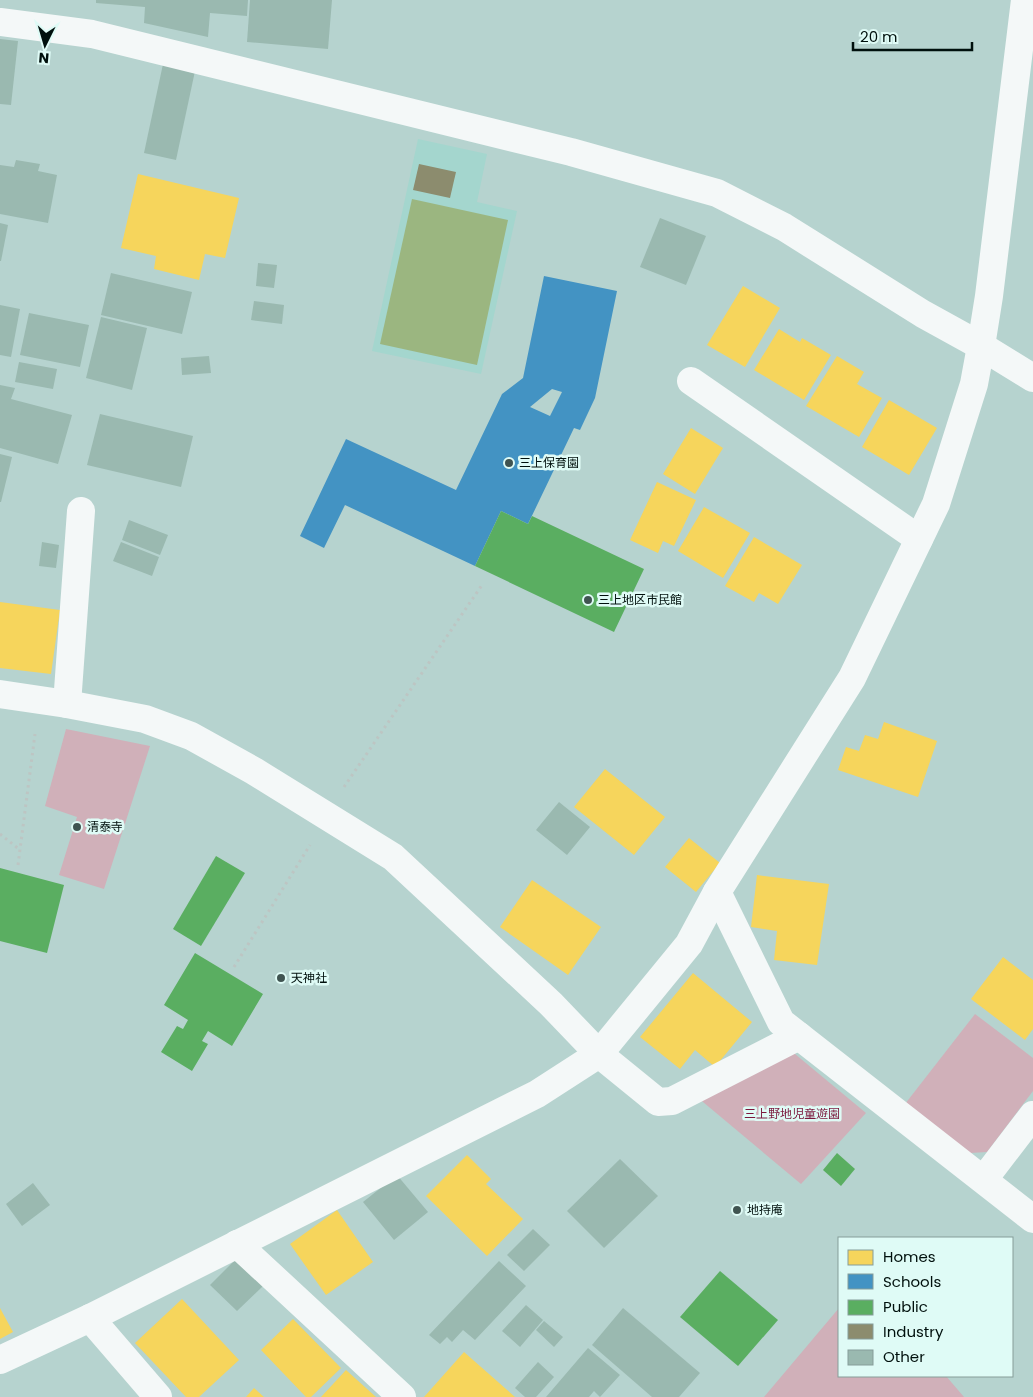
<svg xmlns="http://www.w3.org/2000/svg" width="1033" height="1397" font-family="Poppins,'Noto Sans JP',sans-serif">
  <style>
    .built { fill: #a4d6ce }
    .green { fill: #d0b0b9 }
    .water { fill: #9bb680 }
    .homes { fill: #f6d55c }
    .schools { fill: #4393c3; fill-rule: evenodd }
    .public { fill: #5aae61 }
    .industry { fill: #8c8c6e }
    .building { fill: #9ab9b0 }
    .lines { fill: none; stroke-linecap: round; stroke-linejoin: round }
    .path { stroke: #bdc5c3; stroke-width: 3; stroke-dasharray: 2.5 4; stroke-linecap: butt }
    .minor { stroke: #f4f8f8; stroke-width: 28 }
    .poi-dot { fill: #405451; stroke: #dffbf6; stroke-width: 2 }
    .labels { text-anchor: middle; stroke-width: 5; stroke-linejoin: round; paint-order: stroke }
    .poi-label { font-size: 12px; fill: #00100d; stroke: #dffbf6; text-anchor: start }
    .park-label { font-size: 12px; fill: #7b173c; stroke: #dffbf6 }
  </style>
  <rect width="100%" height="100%" fill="#b6d3cf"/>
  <polygon class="built" points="418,139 487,154 477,202 517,211 481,374 372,351"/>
  <g class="green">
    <polygon points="66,729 150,746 104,889 59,875 77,817 45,806"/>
    <polygon points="975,1014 1033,1058 1033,1091 987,1152 970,1153 905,1104"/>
    <polygon points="789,1049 866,1113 801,1184 697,1097"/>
    <polygon points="839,1308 839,1376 946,1376 964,1397 764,1397"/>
  </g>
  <polygon class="water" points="412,199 508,220 477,365 380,344"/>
  <g class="homes">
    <polygon points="138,174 239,198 225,258 205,254 199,280 154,269 156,256 121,248"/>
    <polygon points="743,286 780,308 745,367 707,345"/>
    <polygon points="779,329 800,342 802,338 831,355 804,400 754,370"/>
    <polygon points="837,356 864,372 857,384 882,398 859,437 806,406"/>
    <polygon points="889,400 937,428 909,475 862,447"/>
    <polygon points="691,428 723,448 695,494 663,474"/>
    <polygon points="657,482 696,500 674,546 663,541 658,553 630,540"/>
    <polygon points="704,507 750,533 723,578 678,551"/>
    <polygon points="754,537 802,565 778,604 759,593 754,602 725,586"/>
    <polygon points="0,602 60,610 51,674 0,668"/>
    <polygon points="884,722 937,741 918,797 838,770 846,747 859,751 865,735 878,739"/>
    <polygon points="605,769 665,817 634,855 574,807"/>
    <polygon points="689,838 720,863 696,892 665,867"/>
    <polygon points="757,875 829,884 817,965 774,960 777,931 751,927"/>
    <polygon points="532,880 601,927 568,975 500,927"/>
    <polygon points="1003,957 1033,980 1033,1029 1025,1040 971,999"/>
    <polygon points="693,973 752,1022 715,1067 695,1050 680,1069 640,1037"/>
    <polygon points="467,1155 491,1179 486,1184 523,1219 487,1256 426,1196"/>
    <polygon points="337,1210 373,1262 326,1295 290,1244"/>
    <polygon points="182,1299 239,1360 199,1397 186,1397 135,1343"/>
    <polygon points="0,1308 13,1332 0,1339"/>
    <polygon points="293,1319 341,1368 311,1397 306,1397 261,1350"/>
    <polygon points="464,1352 515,1397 424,1397"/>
    <polygon points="346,1370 376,1397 321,1397"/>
    <polygon points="254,1388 264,1397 246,1397"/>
  </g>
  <path class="schools" d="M544,276L617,291L595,398L580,430L574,428L528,524L501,511L475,566L345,505L324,548L300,536L346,439L456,490L502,394L523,378ZM552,389L562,392L550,416L530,407Z"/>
  <g class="public">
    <polygon points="501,511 528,524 532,516 644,569 614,632 475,566"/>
    <polygon points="216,856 245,873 201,946 173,929"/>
    <polygon points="0,868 64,885 47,953 0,941"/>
    <polygon points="195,953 263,994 232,1046 208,1031 202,1041 208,1044 192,1071 161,1052 177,1026 183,1029 188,1020 164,1005"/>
    <polygon points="837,1153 855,1169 841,1186 823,1170"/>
    <polygon points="720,1271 778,1320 738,1366 680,1317"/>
  </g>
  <polygon class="industry" points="419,164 456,172 450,198 413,190"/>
  <g class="building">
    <polygon points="96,0 248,0 247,16 210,13 208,37 144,23 145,7 96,3"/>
    <polygon points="250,0 332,0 328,49 247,42"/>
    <polygon points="0,39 18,41 11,105 0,104"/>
    <polygon points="163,64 195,71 176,160 144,153"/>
    <polygon points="16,160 40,164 38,171 57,175 48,223 0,214 0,165 14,167"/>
    <polygon points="660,218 706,236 686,285 640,267"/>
    <polygon points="0,223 8,225 1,261 0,261"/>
    <polygon points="258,263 277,265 274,288 256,286"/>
    <polygon points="111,273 192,292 182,334 101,315"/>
    <polygon points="254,301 284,305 282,324 251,320"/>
    <polygon points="0,305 20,309 11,357 0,355"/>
    <polygon points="29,313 89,325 80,367 20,355"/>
    <polygon points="101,317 147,328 132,390 86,378"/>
    <polygon points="209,356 211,373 182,375 181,358"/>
    <polygon points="19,362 57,369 53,389 15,382"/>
    <polygon points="0,385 15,388 11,399 72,415 58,464 0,448"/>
    <polygon points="100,414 193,436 181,487 87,465"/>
    <polygon points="0,454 12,457 1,502 0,502"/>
    <polygon points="129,520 168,535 160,555 122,540"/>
    <polygon points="42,542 59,545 56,568 39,566"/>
    <polygon points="121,542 159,557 152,576 113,561"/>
    <polygon points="559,802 590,827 567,855 536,830"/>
    <polygon points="620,1159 658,1196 604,1248 567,1211"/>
    <polygon points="397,1175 428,1212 394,1240 363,1202"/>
    <polygon points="33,1183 50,1205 22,1226 6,1204"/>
    <polygon points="533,1229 550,1245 524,1271 507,1255"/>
    <polygon points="236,1259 263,1286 237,1311 210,1285"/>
    <polygon points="499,1261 526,1286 475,1340 463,1330 452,1342 447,1337 440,1344 429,1335"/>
    <polygon points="526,1305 543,1320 520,1347 502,1331"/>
    <polygon points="623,1308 700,1373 679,1397 652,1397 592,1345"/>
    <polygon points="544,1321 563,1337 554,1347 536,1330"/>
    <polygon points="588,1348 620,1375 600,1397 594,1391 589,1397 546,1397"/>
    <polygon points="538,1362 554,1377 536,1397 525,1397 515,1388"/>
  </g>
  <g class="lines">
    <g class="path">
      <polyline points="344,787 482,585"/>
      <polyline points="0,834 20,850"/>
      <polyline points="18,865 35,734"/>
      <polyline points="234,967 310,845"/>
    </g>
    <g class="minor">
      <polyline points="0,22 92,34 571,152 717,193 784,227 923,314 981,346 1033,378"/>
      <polyline points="691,381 919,539"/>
      <polyline points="0,694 67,704 145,719 191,736 254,771 393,857 551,1004 599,1054 658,1102 672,1101 799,1036"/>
      <polyline points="67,704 81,511"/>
      <polyline points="717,892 781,1022 1033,1219"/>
      <polyline points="984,1179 1033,1115"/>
      <polyline points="237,1244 402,1397"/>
      <polyline points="90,1318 158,1397"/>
      <polyline points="0,1360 90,1318 537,1094 599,1054 689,944 717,892 852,678 936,504 974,384 981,346 989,296 1025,0"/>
    </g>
  </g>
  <g class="poi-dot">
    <circle cx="509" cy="463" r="5"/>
    <circle cx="588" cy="600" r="5"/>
    <circle cx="77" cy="827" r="5"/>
    <circle cx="281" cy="978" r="5"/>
    <circle cx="737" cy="1210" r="5"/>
  </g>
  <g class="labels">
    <g class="poi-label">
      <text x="519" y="467">三上保育園</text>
      <text x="598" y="604">三上地区市民館</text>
      <text x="87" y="831">清泰寺</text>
      <text x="291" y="982">天神社</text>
      <text x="747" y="1214">地持庵</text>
    </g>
    <g class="park-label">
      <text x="792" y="1118">三上野地児童遊園</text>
    </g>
  </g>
  <rect x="838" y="1237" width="175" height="140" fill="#dffbf6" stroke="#869d99"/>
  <rect x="848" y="1250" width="25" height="15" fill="#f6d55c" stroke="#869d99"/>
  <text x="883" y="1262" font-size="15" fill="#00100d">Homes</text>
  <rect x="848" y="1274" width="25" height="15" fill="#4393c3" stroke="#869d99"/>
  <text x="883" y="1287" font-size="15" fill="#00100d">Schools</text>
  <rect x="848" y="1300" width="25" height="15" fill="#5aae61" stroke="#869d99"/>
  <text x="883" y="1312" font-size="15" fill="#00100d">Public</text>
  <rect x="848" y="1324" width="25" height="15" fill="#8c8c6e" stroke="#869d99"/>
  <text x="883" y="1337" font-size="15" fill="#00100d">Industry</text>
  <rect x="848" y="1350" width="25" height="15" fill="#9ab9b0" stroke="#869d99"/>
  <text x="883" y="1362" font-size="15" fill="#00100d">Other</text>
  <g transform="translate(45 45) rotate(185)" stroke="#dffbf6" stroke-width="4" paint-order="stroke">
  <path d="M0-4L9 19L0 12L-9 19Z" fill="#00100d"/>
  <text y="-8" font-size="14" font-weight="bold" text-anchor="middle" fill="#00100d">N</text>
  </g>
  <path d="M853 42v8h119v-8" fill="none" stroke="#00100d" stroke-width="2.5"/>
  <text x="860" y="42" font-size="15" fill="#00100d" stroke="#dffbf6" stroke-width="4" paint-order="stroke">20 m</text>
</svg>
